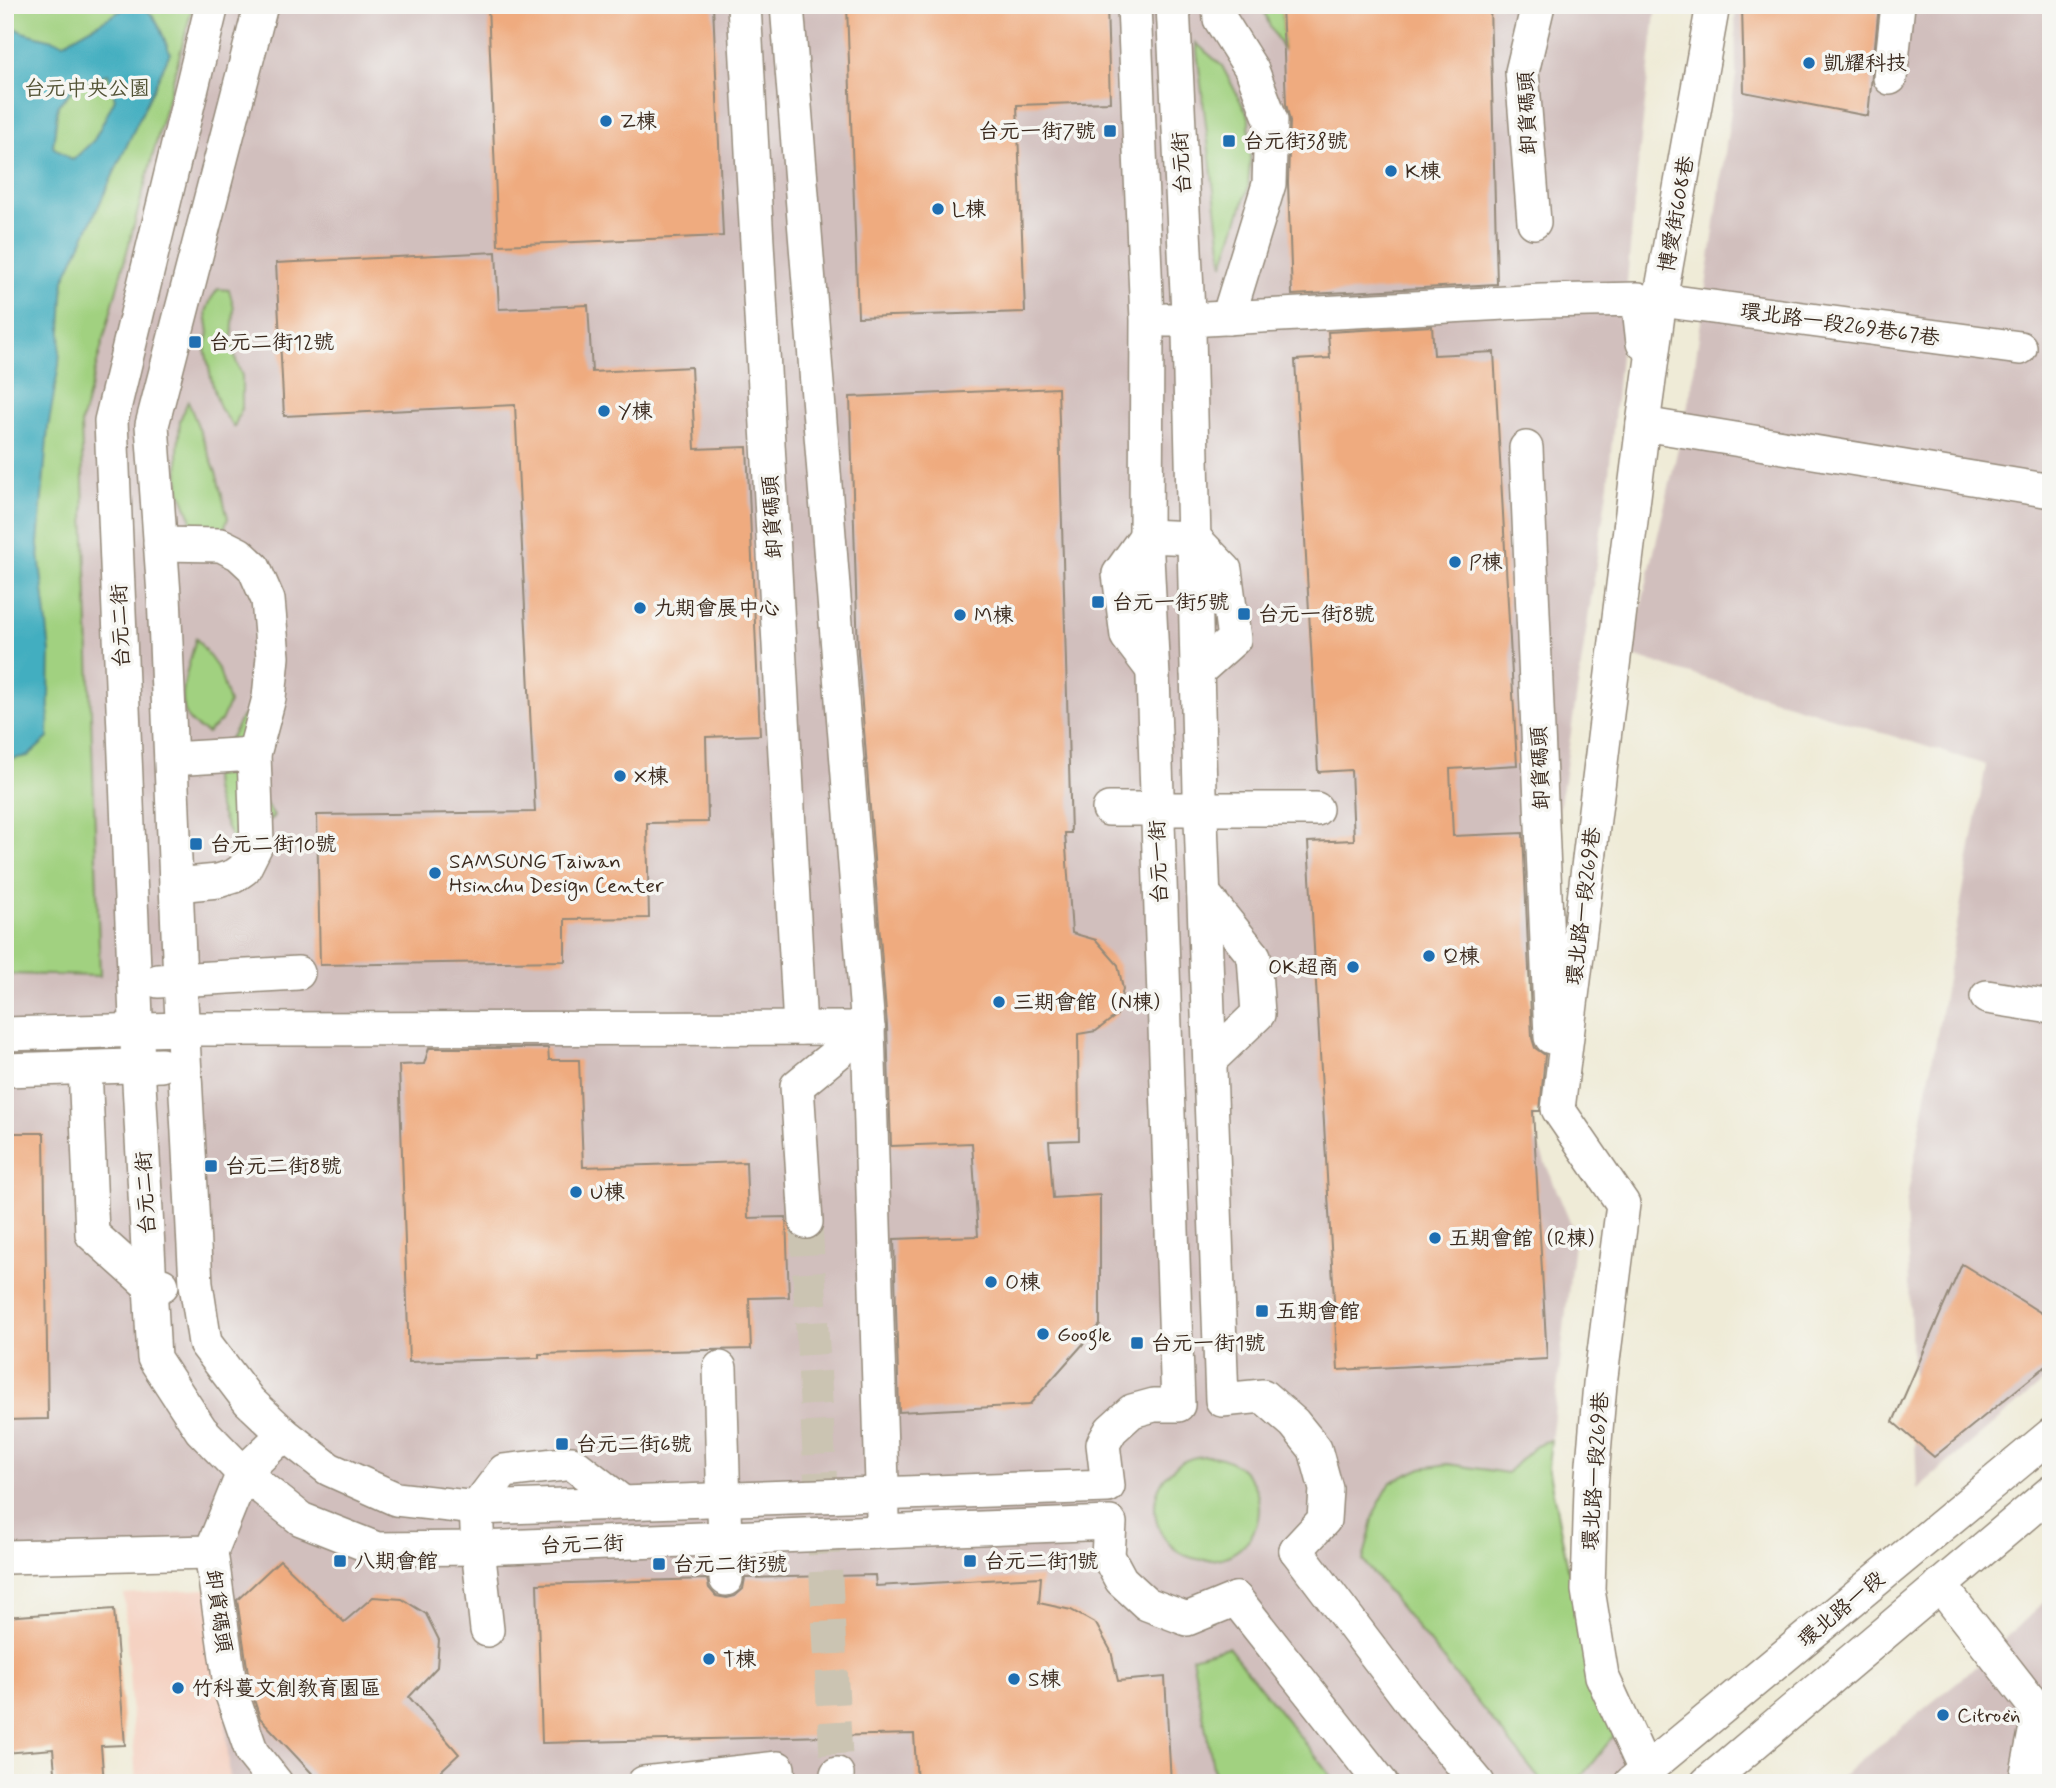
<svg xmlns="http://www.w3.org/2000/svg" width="2056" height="1788" font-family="Mynerve,'LXGW WenKai TC',sans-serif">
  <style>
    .built { fill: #f5d2c2 }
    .industrial { fill: #d1bfbd }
    .green { fill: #a1d180; stroke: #6e7e4f; stroke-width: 2 }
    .water { fill: #42aec0; stroke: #3e6c6f; stroke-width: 2; fill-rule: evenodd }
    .building { fill: #efab7f }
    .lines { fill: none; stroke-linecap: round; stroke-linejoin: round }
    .minor-tunnel { stroke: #cbc4b2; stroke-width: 33; stroke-dasharray: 33 17; stroke-linecap: butt }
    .minor-casing { stroke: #958a7a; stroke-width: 36 }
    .minor { stroke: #fff; stroke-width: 33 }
    .poi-dot { fill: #1f6fb2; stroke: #f6f6f2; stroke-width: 2.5 }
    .labels { text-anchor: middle; stroke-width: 7; stroke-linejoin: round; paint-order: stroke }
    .poi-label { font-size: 21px; fill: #3b2a1e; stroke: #f6f6f2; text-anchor: start }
    .park-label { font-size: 21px; fill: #545436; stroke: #f6f6f2 }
    .street-label { font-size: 21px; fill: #3b2a1e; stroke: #f6f6f2 }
  </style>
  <rect width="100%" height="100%" fill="#f6f6f2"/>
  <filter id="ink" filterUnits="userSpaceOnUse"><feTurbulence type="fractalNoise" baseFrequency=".0143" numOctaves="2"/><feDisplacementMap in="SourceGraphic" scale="14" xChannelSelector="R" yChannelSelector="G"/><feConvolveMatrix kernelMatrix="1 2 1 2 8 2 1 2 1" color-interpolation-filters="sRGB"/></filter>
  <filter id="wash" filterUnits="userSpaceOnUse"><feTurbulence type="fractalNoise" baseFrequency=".00686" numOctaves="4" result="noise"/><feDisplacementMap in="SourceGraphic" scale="28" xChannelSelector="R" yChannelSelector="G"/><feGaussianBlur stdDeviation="1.57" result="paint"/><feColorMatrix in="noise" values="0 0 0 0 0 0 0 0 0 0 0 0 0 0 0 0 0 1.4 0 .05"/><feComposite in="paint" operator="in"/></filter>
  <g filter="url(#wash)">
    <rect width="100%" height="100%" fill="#efebd7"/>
    <polygon class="built" points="220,1588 232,1783 136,1783 124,1594"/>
    <g class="industrial">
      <polygon points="5,5 1656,5 1637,174 1608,484 1564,780 1511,1081 1575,1234 1548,1467 1590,1678 1637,1775 1626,1783 230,1783 215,1565 5,1572"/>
      <polygon points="1735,5 2051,5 2051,1375 1917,1489 1906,1205 1986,765 1630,655 1691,392 1736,75"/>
      <polygon points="2051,1595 2051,1783 1833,1783 1979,1664"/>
    </g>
    <g class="green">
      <polygon points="5,5 193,5 81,423 100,976 5,974"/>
      <polygon points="1262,5 1282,5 1284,51 1270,27"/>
      <polygon points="1196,43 1222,66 1249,117 1250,161 1248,188 1223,265"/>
      <polygon points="218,289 229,290 234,308 232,340 236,361 242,376 242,408 234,427 220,408 213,387 205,349 209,333 206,312 211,299"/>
      <polygon points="188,401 216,472 228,518 220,540 185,538 191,518 179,488 178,451 180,420"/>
      <path d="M196,638L219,670L229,703L221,721L207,733C203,730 197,728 193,724C171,705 191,661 196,638Z"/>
      <path d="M255,706L263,800L274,816L237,850C226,824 204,787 217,757C220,749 228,743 232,735C242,719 238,718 255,706Z"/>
      <polygon points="1551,1440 1548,1467 1590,1678 1616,1733 1576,1783 1546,1783 1541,1781 1363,1561 1375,1511 1391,1482 1422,1468 1448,1464 1507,1473 1536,1445"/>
      <circle cx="1207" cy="1508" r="52"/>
      <polygon points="1228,1647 1337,1783 1216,1783 1192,1657"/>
    </g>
    <path class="water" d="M131,5C156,5 162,35 170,53L64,280L59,365L48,428L38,544L50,652L48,738L28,756L7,760L5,759V22L22,32L64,43ZM108,74L115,99L94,140L73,160L53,147L58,105L81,81Z"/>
    <g id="blocks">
      <g class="building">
        <polygon points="488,5 713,5 723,236 498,245"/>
        <polygon points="847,5 1107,5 1110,102 1017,105 1025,312 858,317"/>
        <polygon points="1282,5 1490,5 1497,284 1292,295 1288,182 1290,121 1286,104"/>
        <polygon points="1742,5 1879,5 1868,116 1744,92"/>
        <polygon points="496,252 499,309 588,305 592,372 691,367 695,449 747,447 760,735 706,737 708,822 647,823 649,918 565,919 565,961 320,965 317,815 535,812 515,405 284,416 276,263"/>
        <polygon points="1432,326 1434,355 1494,352 1517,765 1450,769 1453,836 1523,833 1532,1038 1535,1048 1545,1055 1540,1111 1533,1111 1547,1359 1338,1370 1308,842 1354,840 1351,770 1318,772 1295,360 1330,358 1328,332"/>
        <polygon points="1058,388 1071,833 1065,833 1072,933 1096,940 1118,965 1123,989 1117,1015 1096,1031 1078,1034 1079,1140 1049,1141 1053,1198 1100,1195 1100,1325 1029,1405 899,1412 894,1239 978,1236 972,1143 891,1146 887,1026 858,653 850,397"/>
        <polygon points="429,1048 548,1048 549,1060 579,1060 583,1167 746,1162 748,1218 786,1217 789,1297 749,1298 751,1349 539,1354 539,1358 409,1362 399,1065 424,1064"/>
        <polygon points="5,1133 44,1133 48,1419 5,1420"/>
        <polygon points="1962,1264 2051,1319 2051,1362 1934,1457 1893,1422"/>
        <polygon points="280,1560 344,1622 373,1597 402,1599 426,1614 439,1640 437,1667 409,1697 459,1754 428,1783 321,1783 260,1718 250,1687 237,1600"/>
        <polygon points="875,1575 876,1586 1041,1577 1039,1603 1071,1610 1096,1624 1111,1651 1118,1681 1165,1677 1171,1783 917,1783 914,1734 542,1743 537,1584 707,1579 709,1588 716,1596 727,1598 735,1596 743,1589 745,1578"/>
        <polygon points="114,1609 125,1745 101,1746 104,1783 56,1783 53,1749 5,1753 5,1617"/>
      </g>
    </g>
  </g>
  <g filter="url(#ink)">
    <use href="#blocks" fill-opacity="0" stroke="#958a7a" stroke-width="2"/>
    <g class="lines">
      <polyline class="minor-tunnel" points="806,1222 837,1774"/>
      <g class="minor-casing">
        <g id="minor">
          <polyline points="212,5 111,421 138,1065 154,1358 201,1430 243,1473 301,1519 377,1549 478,1548 1110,1523 1108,1556 1121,1580 1147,1604 1187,1619 1236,1599"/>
          <polyline points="261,5 152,425 164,595 180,980 196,1284 205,1343 249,1401 284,1434 329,1469 396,1499 476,1508 1108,1486 1103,1444 1111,1430 1132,1411 1154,1405 1178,1405 1153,677 1146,536 1147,320 1134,5"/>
          <polyline points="744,5 800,1028"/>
          <polyline points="787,5 868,1028 883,1516"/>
          <polyline points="1173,5 1189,333 1200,792 1222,1400 1263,1396 1294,1423 1315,1449 1326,1489 1324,1520 1296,1550"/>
          <polyline points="1219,5 1220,19 1252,70 1271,120 1269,184 1228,318"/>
          <polyline points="1890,78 1898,5"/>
          <polyline points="1534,222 1522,72 1538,5"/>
          <polyline points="1660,300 2020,348"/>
          <polyline points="1166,320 1188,320 1542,301 1638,299 1643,343"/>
          <polyline points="1643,424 2051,491"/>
          <polyline points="1526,448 1551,1037"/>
          <polyline points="160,544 221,545 239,554 254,568 268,600 273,657 269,698 254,754 257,843 244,869 234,876 218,881 176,885"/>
          <polyline points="1152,669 1127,636 1119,574 1146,536 1194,538 1225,570 1234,639 1197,672"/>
          <polyline points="171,759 254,754"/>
          <polyline points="1109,809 1316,809"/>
          <polyline points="1204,894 1254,956 1258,1014 1210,1060"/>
          <polyline points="158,981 298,973"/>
          <polyline points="1987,997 2051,1007"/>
          <polyline points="5,1034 182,1029 868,1028"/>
          <polyline points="85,1067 92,1234 149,1285 162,1285"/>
          <polyline points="5,1070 161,1065"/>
          <polyline points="806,1222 797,1086 868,1028"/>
          <polyline points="720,1368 726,1579"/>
          <polyline points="1296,1550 1421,1715 1478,1783"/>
          <polyline points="5,1557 211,1552"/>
          <polyline points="1940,1585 2039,1712 2025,1783"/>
          <polyline points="1236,1599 1381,1783"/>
          <polyline points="487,1630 478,1548 476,1508 504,1471 572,1463 623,1503"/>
          <polyline points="837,1774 837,1783"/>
          <polyline points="276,1783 252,1753 231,1692 211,1552 243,1473 284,1434"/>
          <polyline points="644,1783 778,1768 779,1783"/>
          <polyline points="1631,1783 2051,1435"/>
          <polyline points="1651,1783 1602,1676 1588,1590 1591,1487 1600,1384 1623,1204 1558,1109 1643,424 1660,300 1713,5"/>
          <polyline points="1707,1783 2051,1492"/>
        </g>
      </g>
      <use href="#minor" class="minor"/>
    </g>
  </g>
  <g class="poi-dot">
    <circle cx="1809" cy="63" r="7"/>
    <circle cx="606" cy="121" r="7"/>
    <rect x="1103" y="124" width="14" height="14" rx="3.5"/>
    <rect x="1222" y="134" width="14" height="14" rx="3.5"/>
    <circle cx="1391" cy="171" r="7"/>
    <circle cx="938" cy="209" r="7"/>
    <rect x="188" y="335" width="14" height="14" rx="3.5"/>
    <circle cx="604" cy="411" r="7"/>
    <circle cx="1455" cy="562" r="7"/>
    <rect x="1091" y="595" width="14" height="14" rx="3.5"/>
    <circle cx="640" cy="608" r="7"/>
    <rect x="1237" y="607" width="14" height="14" rx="3.5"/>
    <circle cx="960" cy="615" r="7"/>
    <circle cx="620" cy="776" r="7"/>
    <rect x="189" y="837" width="14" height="14" rx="3.5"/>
    <circle cx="435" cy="873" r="7"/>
    <circle cx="1429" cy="956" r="7"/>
    <circle cx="1353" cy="967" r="7"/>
    <circle cx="999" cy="1002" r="7"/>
    <rect x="204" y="1159" width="14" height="14" rx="3.5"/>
    <circle cx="576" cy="1192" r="7"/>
    <circle cx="1435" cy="1238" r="7"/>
    <circle cx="991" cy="1282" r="7"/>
    <rect x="1255" y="1304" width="14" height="14" rx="3.5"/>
    <circle cx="1043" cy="1334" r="7"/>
    <rect x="1130" y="1336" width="14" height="14" rx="3.5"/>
    <rect x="555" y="1437" width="14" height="14" rx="3.5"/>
    <rect x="333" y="1554" width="14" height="14" rx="3.5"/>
    <rect x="963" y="1554" width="14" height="14" rx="3.5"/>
    <rect x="652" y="1557" width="14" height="14" rx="3.5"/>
    <circle cx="709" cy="1659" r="7"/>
    <circle cx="1014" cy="1679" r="7"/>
    <circle cx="178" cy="1688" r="7"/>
    <circle cx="1943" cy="1715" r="7"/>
  </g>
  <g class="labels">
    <g class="poi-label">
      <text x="1823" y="70">凱耀科技</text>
      <text x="620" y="128">Z棟</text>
      <text x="1096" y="138" text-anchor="end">台元一街7號</text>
      <text x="1243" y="148">台元街38號</text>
      <text x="1405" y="178">K棟</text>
      <text x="952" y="216">L棟</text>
      <text x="209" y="349">台元二街12號</text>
      <text x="618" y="418">Y棟</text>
      <text x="1469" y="569">P棟</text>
      <text x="1112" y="609">台元一街5號</text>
      <text x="654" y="615">九期會展中心</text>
      <text x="1258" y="621">台元一街8號</text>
      <text x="974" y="622">M棟</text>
      <text x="634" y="783">X棟</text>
      <text x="210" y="851">台元二街10號</text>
      <text x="449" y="868">SAMSUNG Taiwan<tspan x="449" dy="24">Hsinchu Design Center</tspan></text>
      <text x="1443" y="963">Q棟</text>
      <text x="1339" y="974" text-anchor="end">OK超商</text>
      <text x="1013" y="1009">三期會館（N棟）</text>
      <text x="225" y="1173">台元二街8號</text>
      <text x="590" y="1199">U棟</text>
      <text x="1449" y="1245">五期會館（R棟）</text>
      <text x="1005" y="1289">O棟</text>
      <text x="1276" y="1318">五期會館</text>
      <text x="1057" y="1341">Google</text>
      <text x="1151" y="1350">台元一街1號</text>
      <text x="576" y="1451">台元二街6號</text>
      <text x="354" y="1568">八期會館</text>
      <text x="984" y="1568">台元二街1號</text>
      <text x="673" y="1571">台元二街3號</text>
      <text x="723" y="1666">T棟</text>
      <text x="1028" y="1686">S棟</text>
      <text x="192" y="1695">竹科蔓文創教育園區</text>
      <text x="1957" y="1722">Citroën</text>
    </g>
    <g class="park-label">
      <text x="87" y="95">台元中央公園</text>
    </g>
    <g class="street-label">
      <text transform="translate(1527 113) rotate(-92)" y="7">卸貨碼頭</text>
      <text transform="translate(1181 163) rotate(-93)" y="7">台元街</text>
      <text transform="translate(1676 214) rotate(-80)" y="7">博愛街608巷</text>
      <text transform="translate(1840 324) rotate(8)" y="7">環北路一段269巷67巷</text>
      <text transform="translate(772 517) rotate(-93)" y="7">卸貨碼頭</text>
      <text transform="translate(120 626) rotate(-92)" y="7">台元二街</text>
      <text transform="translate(1540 768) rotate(-92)" y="7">卸貨碼頭</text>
      <text transform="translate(1158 862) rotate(-92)" y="7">台元一街</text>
      <text transform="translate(1583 906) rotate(-83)" y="7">環北路一段269巷</text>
      <text transform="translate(145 1193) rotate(-93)" y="7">台元二街</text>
      <text transform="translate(1595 1471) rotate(-86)" y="7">環北路一段269巷</text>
      <text transform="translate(582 1544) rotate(-2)" y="7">台元二街</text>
      <text transform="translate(1841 1609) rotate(-40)" y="7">環北路一段</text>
      <text transform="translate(219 1611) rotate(82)" y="7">卸貨碼頭</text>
    </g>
  </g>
  <rect width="2056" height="1788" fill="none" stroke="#f6f6f2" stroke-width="28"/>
</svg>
